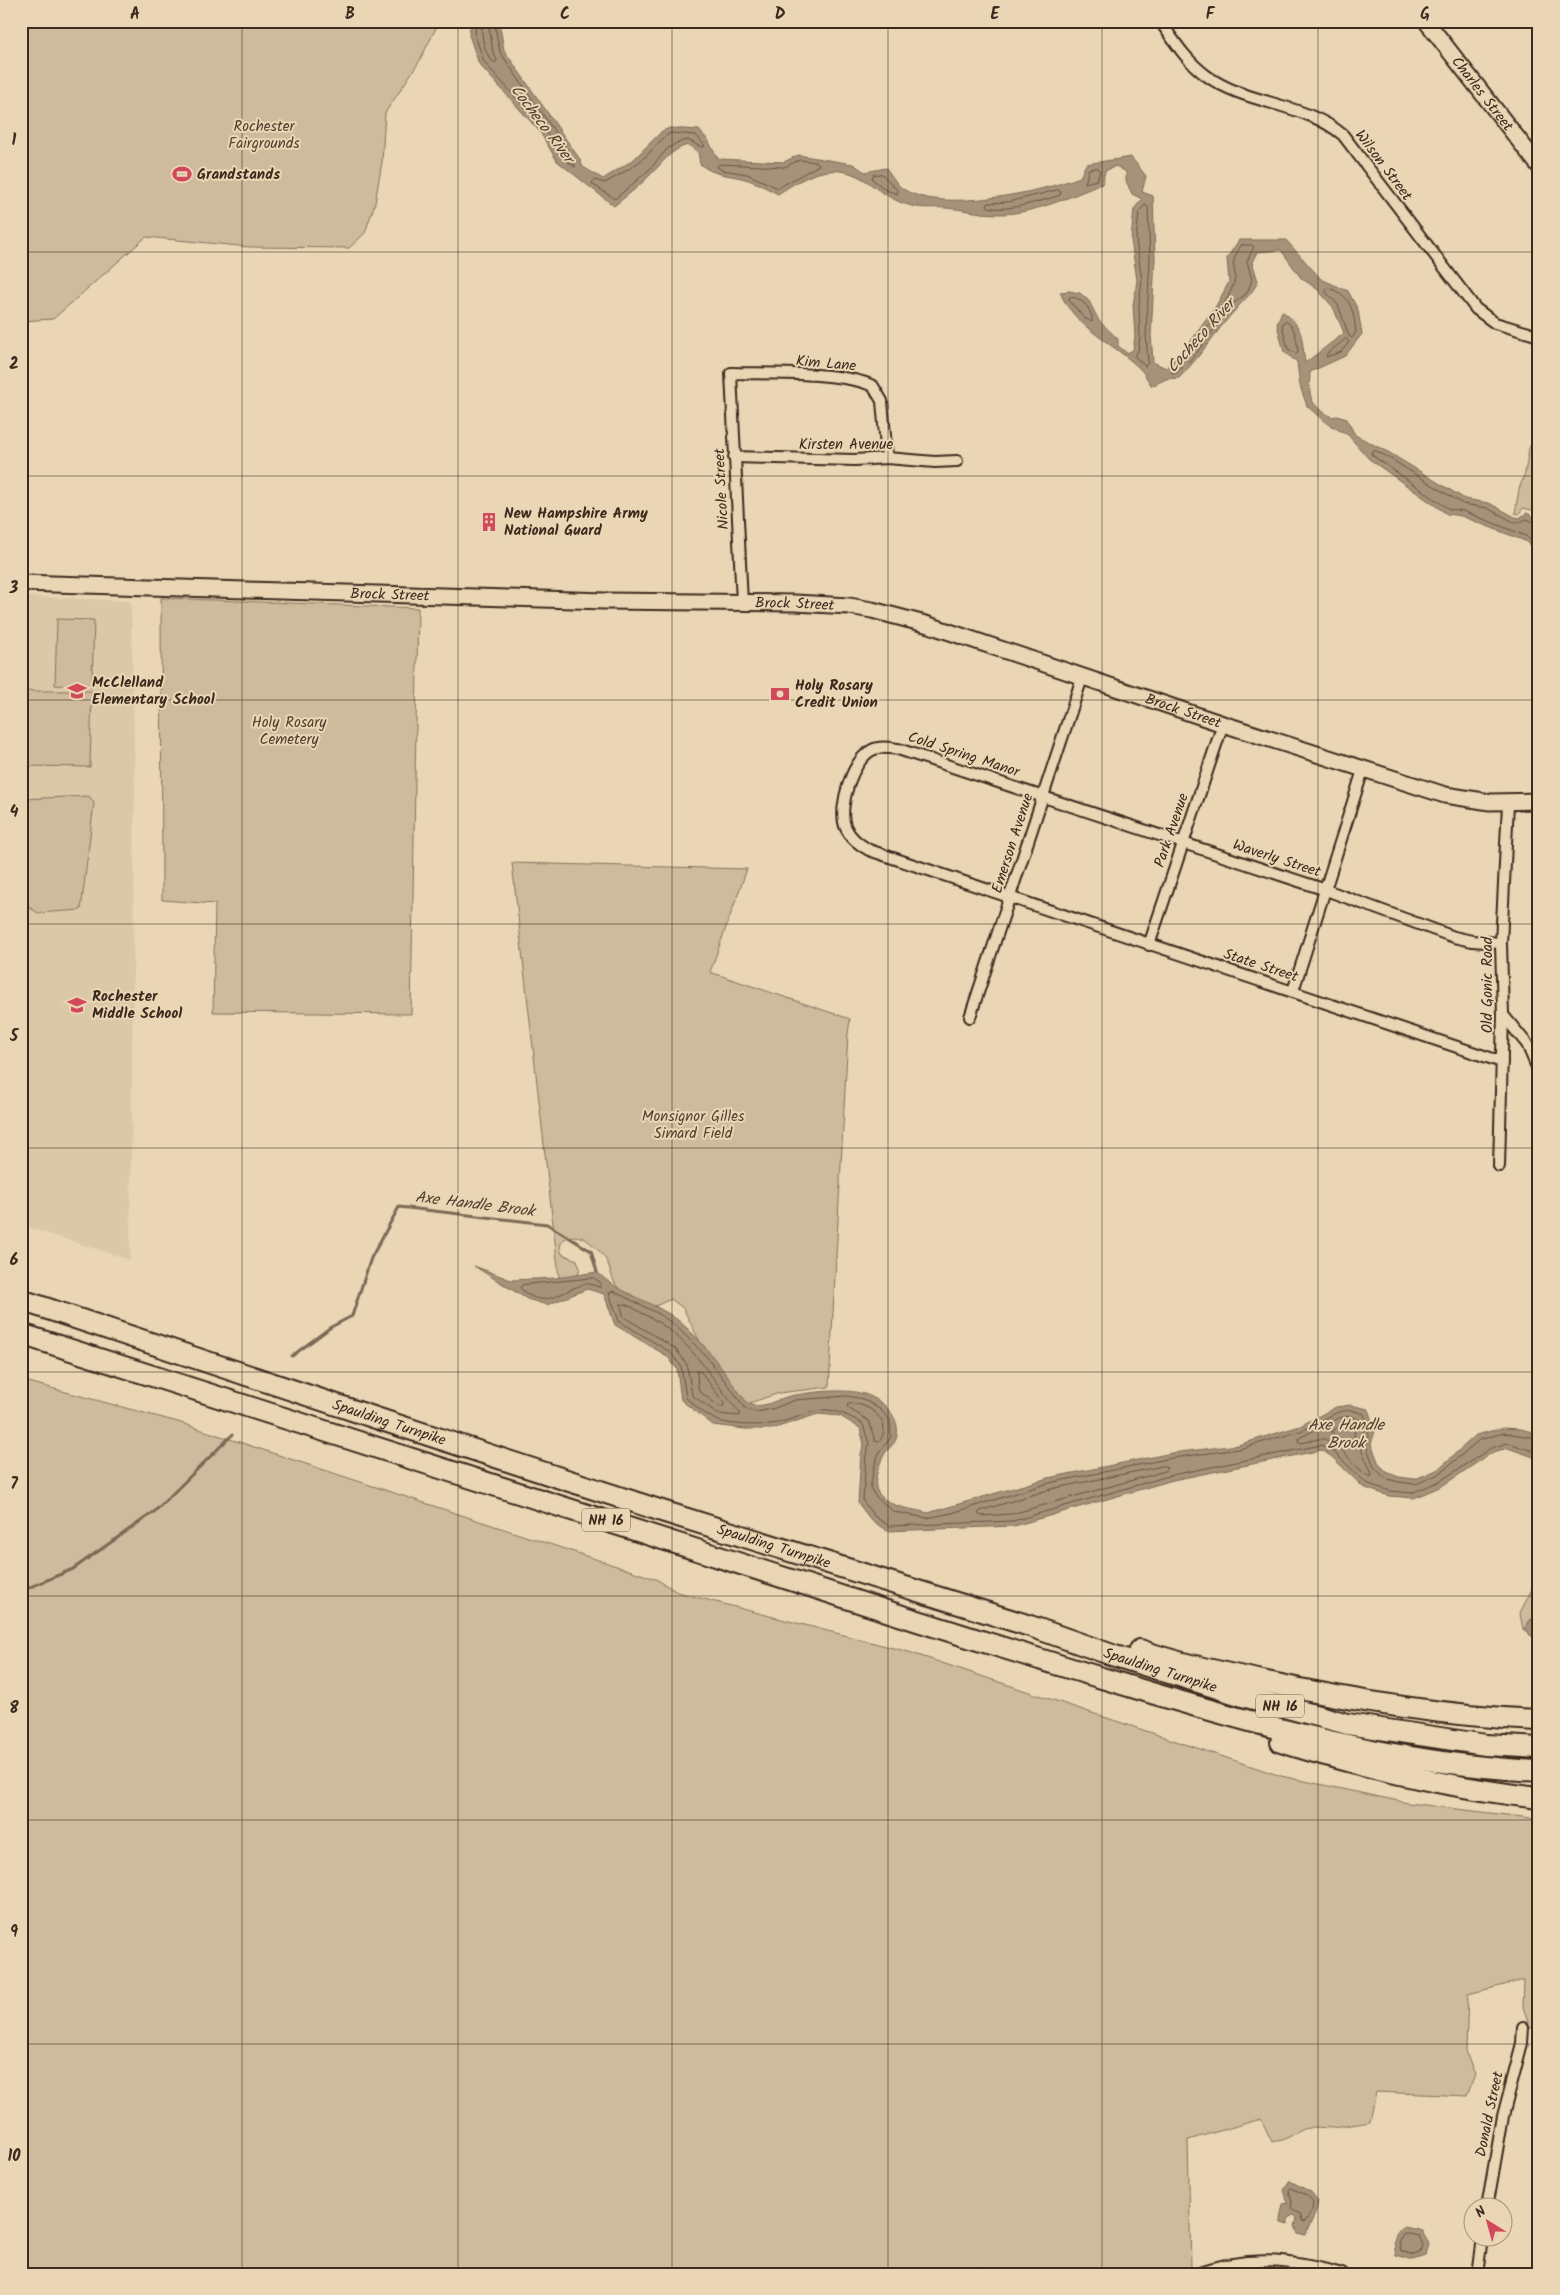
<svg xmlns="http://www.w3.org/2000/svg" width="1560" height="2295" font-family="Kalam,sans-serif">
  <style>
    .built { fill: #dbc8a7 }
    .green { fill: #ceba9c; stroke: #84725d }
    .water { fill: #a69279; stroke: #7b6855 }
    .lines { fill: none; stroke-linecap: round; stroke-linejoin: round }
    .shore { stroke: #665442; stroke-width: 1 }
    .stream { stroke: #7b6855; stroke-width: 3 }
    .street-casing { stroke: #3b2a1e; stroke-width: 14 }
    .secondary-casing { stroke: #3b2a1e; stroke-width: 19 }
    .highway-casing { stroke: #3b2a1e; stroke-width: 24 }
    .street { stroke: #ead6b4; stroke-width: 10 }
    .secondary { stroke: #ead6b4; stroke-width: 15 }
    .highway { stroke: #ead6b4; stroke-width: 20 }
    .grid { fill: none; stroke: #3b2a1e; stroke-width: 1; stroke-opacity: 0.55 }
    .labels { text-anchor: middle; stroke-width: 4; stroke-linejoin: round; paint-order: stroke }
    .shield { fill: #ead6b4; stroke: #705e4b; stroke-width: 1 }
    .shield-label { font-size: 14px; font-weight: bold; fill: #3b2a1e }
    .street-label { font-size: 15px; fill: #3b2a1e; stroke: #ead6b4 }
    .park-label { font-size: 15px; fill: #514031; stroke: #ead6b4 }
    .poi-label { font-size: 15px; font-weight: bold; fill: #3b2a1e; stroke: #ead6b4; text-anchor: start }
    .water-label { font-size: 16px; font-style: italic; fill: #503f30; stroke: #ead6b4 }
    .neatline { fill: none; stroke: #3b2a1e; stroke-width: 2 }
    .grid-label { font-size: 16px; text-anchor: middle; font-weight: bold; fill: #3b2a1e }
  </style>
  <rect width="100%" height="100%" fill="#ead6b4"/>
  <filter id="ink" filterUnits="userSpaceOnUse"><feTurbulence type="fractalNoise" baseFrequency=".02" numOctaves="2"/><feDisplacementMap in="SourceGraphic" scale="10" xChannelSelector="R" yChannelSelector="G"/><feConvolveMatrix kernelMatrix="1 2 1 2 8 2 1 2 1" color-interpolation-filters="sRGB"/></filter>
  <g filter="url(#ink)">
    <polygon class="built" points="21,596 131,601 135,786 130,1260 21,1225"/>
    <g class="green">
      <polygon points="21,21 439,21 439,22 419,62 385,113 382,162 375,203 365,233 349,248 250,247 146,237 53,319 21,321"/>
      <polygon points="1539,430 1539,516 1536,511 1523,508 1519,514 1515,513 1519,489 1525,473 1529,448"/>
      <polygon points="161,598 418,608 411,1014 213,1012 215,904 162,900"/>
      <polygon points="57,619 94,620 92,687 55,685"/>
      <polygon points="21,691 92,691 90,767 21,766"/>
      <polygon points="89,796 94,803 81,910 38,913 21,902 21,799"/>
      <path d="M512,863L747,869L710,972L850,1019L848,1034L829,1387L779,1393L738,1407L702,1346L683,1308L671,1299L653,1307L627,1302C622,1294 616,1287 613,1279C609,1267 608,1260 599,1251C595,1247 590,1242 585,1239C572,1232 555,1239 562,1254L577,1260L580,1268L577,1277L560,1286Z"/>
      <polygon points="21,1380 178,1422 656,1579 677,1592 909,1652 1281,1776 1408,1803 1539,1819 1539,2027 1530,2027 1523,2007 1524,1980 1468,1994 1466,2051 1475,2075 1467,2096 1376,2092 1370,2122 1333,2128 1313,2127 1304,2129 1283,2140 1272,2142 1261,2119 1188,2140 1191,2266 1176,2274 997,2274 976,2266 957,2274 21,2274"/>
      <polygon points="1539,1508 1539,1546 1532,1541"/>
      <polygon points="1539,1565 1539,1641 1523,1630 1520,1613 1532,1589"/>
    </g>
    <g class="water">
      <path d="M471,21H499L504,50L579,158L583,167L603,179L633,160L662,131L670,128L699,130L708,140L718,159L784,162L798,155L853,164L865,172L886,168C891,174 896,184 903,189C940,214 1041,192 1080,177L1086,164L1131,157L1146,176L1142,192L1153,196L1155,259L1151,335L1153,362L1166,368L1186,348L1216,306L1229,282L1227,258L1239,240H1286L1321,279L1348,291L1358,310L1362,334L1345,356L1310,372C1309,397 1308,404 1332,417L1337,416L1347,419L1355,435L1388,452L1465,499L1489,503L1515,517L1519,518L1527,513L1539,520V621L1534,585V549L1525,541L1461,516L1447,514L1369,459L1348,435L1326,423L1307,406L1300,386L1297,362L1284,352L1277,324L1282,311C1305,328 1301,337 1305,363L1344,333L1333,307L1317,289L1301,278L1281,250L1257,252L1252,262L1258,281C1251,296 1247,296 1237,308C1216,331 1201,356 1179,378L1166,379L1152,386C1148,381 1145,374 1141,370C1116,344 1074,328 1060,292L1069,291L1080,293L1089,301L1099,321L1118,339V346L1127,353L1133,350L1135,337L1133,305L1137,280L1131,240L1134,209L1142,199L1132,194L1126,181V172L1116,166L1105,171L1102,184C1069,197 1032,215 996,214C979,214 963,209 946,208C935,207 923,209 912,206C895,202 882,193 869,183C836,159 808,174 778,194C768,189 756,182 745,179C728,174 714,176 700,164L698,152L688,145C672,149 665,160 654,171C642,184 628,195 614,206L557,161L540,132L479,64L469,35Z"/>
      <path d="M474,1266L511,1280L556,1278L597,1272C620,1295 654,1301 679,1321C707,1344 726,1376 748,1404C766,1410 778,1397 795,1395C813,1392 846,1388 864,1394C882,1399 903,1418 896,1439C894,1445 887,1449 884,1455C879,1465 871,1484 879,1494C892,1509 911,1508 928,1513L1048,1478L1172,1453L1238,1445L1300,1426L1336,1407L1351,1405L1368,1409L1375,1431L1371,1444L1379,1464L1388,1473L1399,1477L1415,1479L1437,1470L1476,1435L1503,1428L1521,1429L1539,1434V1459L1508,1448L1493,1452L1442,1486L1414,1498L1389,1496L1363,1487L1332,1457L1322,1450L1173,1480L1014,1526L887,1531L871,1520L858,1503L861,1454L864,1444L860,1428L840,1416L818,1414L772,1429H745L713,1425L681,1400L677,1369L667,1356L615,1325L604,1294L587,1289L547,1305L527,1299Z"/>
      <polygon points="1531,1619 1539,1623 1539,1641 1523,1630"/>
      <polygon points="1290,2181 1311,2192 1318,2201 1316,2212 1305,2235 1298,2233 1295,2226 1297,2218 1293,2215 1288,2218 1288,2225 1281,2223 1280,2219 1283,2204 1288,2203 1284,2190"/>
      <path d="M1402,2227L1421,2230L1429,2244L1426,2256L1414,2260L1396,2255C1394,2244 1392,2235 1402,2227Z"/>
    </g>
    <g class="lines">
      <g class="shore">
        <polyline points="476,21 475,35 484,62 544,129 561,157 575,167 574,160 500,52 494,21"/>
        <path d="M482,21C481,34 483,55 495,63L497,60L493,52L488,21"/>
        <path d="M671,133L696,135L705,146L701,147L688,140L676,143L667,149L650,169L615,199L592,184L594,180L605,183C622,173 640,164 653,149C659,143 663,136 671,133Z"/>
        <polygon points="800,160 817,162 819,165 778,188 747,174 722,170 717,167 719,164 784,167"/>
        <polygon points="1098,168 1100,171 1097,180 1085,183 1089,169"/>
        <polygon points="882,174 898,191 897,194 886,190 872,179 873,175"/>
        <path d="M1058,190L1061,192L1060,195C1045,200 1000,214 987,206L988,203L1008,202Z"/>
        <polygon points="1145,205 1148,207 1150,259 1146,335 1148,363 1145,366 1134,356 1138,351 1140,337 1139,305 1142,280 1136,240 1139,212"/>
        <path d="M1242,245H1252L1254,247L1247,261L1252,280L1247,293L1233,304L1194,356L1177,373H1172V369C1191,349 1224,312 1233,285C1240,268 1225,267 1242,245Z"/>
        <path d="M1328,288C1352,295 1353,310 1356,332L1352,338L1349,336L1338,305L1326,292Z"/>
        <path d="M1070,297C1082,297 1093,310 1092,322L1084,318L1069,300Z"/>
        <path d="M1285,321C1296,326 1297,340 1298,352L1297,354L1288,349L1282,325Z"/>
        <polygon points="1346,339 1349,342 1341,352 1326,357 1327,354"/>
        <polyline points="1539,524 1526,519 1520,522 1514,522 1487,508 1463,504 1386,456 1374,450 1371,452 1372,455 1449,509 1463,511 1526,536 1539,549"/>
        <path d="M594,1278L601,1283V1287C596,1287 590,1283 586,1284C562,1289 545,1313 520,1288L522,1285Z"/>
        <path d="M621,1304C628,1304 635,1309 642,1313C691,1337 707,1374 740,1413V1416L718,1414L692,1395L687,1365L676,1349L624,1317Z"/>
        <polygon points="697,1371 701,1372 724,1403 723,1407 720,1407 699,1391"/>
        <path d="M848,1404C868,1401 895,1422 879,1442L875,1441L869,1421L848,1408Z"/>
        <path d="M1351,1416L1360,1420L1363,1431L1360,1446L1372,1474L1371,1477C1353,1470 1344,1444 1324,1439C1317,1438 1308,1442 1301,1443L1298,1441L1299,1438L1339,1418Z"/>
        <polygon points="1351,1424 1355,1431 1352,1446 1350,1447 1331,1432 1342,1425"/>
        <path d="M1539,1438L1503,1433L1479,1440L1439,1474L1416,1484L1399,1482L1385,1478L1374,1467L1366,1445L1369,1431L1364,1414L1351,1410L1338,1412L1301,1431L1239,1449L1172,1458L1049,1483L952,1513L927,1518L894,1512L876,1497L870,1488L874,1468L879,1453L891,1437L890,1420L881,1410L863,1399L847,1396L795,1400L775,1408L757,1412L746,1409L708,1358L676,1326L659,1314L613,1291L609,1293L619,1321L670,1352L681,1366L686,1398C694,1405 703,1413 714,1419C724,1425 759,1426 771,1424C815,1417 817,1396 863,1424L869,1444L866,1455L863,1501L874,1516L889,1526L1013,1521L1172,1475L1321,1445L1335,1453L1366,1483L1390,1491L1412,1493L1440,1481L1491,1448L1508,1443L1539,1453"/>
        <polygon points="1164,1466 1167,1468 1165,1471 1012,1514 981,1516 978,1514 980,1511 1051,1489"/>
        <polygon points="1291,2188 1307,2195 1313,2202 1312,2210 1305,2222 1302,2221 1300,2214 1291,2209 1292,2202 1289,2190"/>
        <polygon points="1404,2233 1419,2236 1423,2245 1421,2253 1414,2255 1401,2251 1399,2241"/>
      </g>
      <g class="stream">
        <polyline points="292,1356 331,1327 352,1316 371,1258 399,1207 547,1224 591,1251 597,1272"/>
        <polyline points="21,1591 73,1569 154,1512 232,1435"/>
      </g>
      <g class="street-casing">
        <g id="street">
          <path d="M1160,21C1174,41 1187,62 1207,76C1247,105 1304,102 1343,135L1476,309L1495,323L1539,336"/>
          <polyline points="734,457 855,460 887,458 935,462 957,461"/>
          <path d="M742,603L731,373C767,374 843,371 873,386L882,401L887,458"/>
          <path d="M1501,943L1472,941L1454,937L1326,890L898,749C890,748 880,746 872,750C852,760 838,807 845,826C850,838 859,844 869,850L1502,1062"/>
          <polyline points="1149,945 1223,724"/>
          <polyline points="1293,991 1363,770"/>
          <polyline points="1503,1015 1527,1044 1539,1072"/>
          <polyline points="970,1017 1082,678"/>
          <polyline points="1499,1166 1503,1015 1501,943 1508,804"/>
          <polyline points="1487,2208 1503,2116 1522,2043 1523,2027"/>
          <path d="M1194,2274C1247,2255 1289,2259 1342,2274"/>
          <polyline points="1478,2274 1483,2238"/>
        </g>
      </g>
      <g class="secondary-casing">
        <g id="secondary">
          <path id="s1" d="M1426,21L1539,166"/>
          <path id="s2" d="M21,583L605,601L795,603L849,606L872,610L929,625L1223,724L1445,795L1490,802L1539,801"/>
        </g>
      </g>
      <g class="highway-casing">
        <g id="highway">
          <path id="s3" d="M21,1300L385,1421L665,1512L1030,1626L1115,1656L1243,1696L1348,1724L1486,1745L1539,1748"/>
          <path d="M21,1334C286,1421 552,1502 816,1588C922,1623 1028,1656 1135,1688C1267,1728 1401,1765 1539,1771"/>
          <path d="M1140,1650C1179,1664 1221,1672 1262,1681C1353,1701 1445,1716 1539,1720"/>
          <path d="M1281,1742C1365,1768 1451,1788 1539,1798"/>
        </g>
      </g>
      <use href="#street" class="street"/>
      <use href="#secondary" class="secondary"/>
      <use href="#highway" class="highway"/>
    </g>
  </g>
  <path class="grid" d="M242,21V2274M458,21V2274M672,21V2274M888,21V2274M1102,21V2274M1318,21V2274M21,252H1539M21,476H1539M21,700H1539M21,924H1539M21,1148H1539M21,1372H1539M21,1596H1539M21,1820H1539M21,2044H1539"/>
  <defs>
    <g id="stadium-bare" transform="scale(1.5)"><path d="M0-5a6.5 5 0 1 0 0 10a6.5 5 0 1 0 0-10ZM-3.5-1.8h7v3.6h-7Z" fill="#d1495b" stroke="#ead6b4" stroke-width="2.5" paint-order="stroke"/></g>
    <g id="building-bare" transform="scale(1.5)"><path d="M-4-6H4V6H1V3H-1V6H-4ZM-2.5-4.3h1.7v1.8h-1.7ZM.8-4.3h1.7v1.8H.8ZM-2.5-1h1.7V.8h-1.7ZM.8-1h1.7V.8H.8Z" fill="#d1495b" stroke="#ead6b4" stroke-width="2.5" paint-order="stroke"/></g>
    <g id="school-bare" transform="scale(1.5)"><path d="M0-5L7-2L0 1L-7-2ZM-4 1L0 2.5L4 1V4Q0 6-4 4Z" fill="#d1495b" stroke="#ead6b4" stroke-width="2.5" paint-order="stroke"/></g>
    <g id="bank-bare" transform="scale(1.5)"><path d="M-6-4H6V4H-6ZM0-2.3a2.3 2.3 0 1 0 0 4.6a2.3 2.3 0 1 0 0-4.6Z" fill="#d1495b" stroke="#ead6b4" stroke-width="2.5" paint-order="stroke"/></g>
  </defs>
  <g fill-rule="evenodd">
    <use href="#stadium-bare" x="182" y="174"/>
    <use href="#building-bare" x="489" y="522"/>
    <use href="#school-bare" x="77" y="691"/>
    <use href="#bank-bare" x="780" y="694"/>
    <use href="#school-bare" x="77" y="1005"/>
  </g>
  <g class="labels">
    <g class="shield">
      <rect x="582" y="1508.5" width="48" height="23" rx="4"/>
      <rect x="1256" y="1694.5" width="48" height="23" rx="4"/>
    </g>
    <g class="shield-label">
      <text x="606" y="1525">NH 16</text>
      <text x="1280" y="1711">NH 16</text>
    </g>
    <g class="street-label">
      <text dy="5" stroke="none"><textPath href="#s1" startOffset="92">Charles Street</textPath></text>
      <text transform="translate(1384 165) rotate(53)" y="5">Wilson Street</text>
      <text transform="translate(826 363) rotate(5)" y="5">Kim Lane</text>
      <text x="846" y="449">Kirsten Avenue</text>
      <text transform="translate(721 489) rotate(-93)" y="5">Nicole Street</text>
      <text dy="5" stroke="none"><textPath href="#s2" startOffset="369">Brock Street</textPath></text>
      <text dy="5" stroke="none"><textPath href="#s2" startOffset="774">Brock Street</textPath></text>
      <text dy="5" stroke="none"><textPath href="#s2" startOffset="1179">Brock Street</textPath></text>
      <text transform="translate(964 754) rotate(18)" y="5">Cold Spring Manor</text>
      <text transform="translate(1171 830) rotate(-71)" y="5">Park Avenue</text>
      <text transform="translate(1012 843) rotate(-72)" y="5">Emerson Avenue</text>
      <text transform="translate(1277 858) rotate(18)" y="5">Waverly Street</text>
      <text transform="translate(1261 965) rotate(18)" y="5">State Street</text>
      <text transform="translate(1487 985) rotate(-90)" y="5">Old Gonic Road</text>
      <text dy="5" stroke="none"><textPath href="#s3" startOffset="388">Spaulding Turnpike</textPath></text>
      <text dy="5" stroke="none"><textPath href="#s3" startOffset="792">Spaulding Turnpike</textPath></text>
      <text dy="5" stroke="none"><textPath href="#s3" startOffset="1198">Spaulding Turnpike</textPath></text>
      <text transform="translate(1489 2114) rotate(-78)" y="5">Donald Street</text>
    </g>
    <g class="park-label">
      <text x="264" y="131">Rochester<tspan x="264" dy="17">Fairgrounds</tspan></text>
      <text x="289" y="727">Holy Rosary<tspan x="289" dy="17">Cemetery</tspan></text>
      <text x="693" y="1121">Monsignor Gilles<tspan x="693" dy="17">Simard Field</tspan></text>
    </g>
    <g class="poi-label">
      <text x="197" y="179">Grandstands</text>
      <text x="504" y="518">New Hampshire Army<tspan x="504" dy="17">National Guard</tspan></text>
      <text x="92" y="687">McClelland<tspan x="92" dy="17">Elementary School</tspan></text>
      <text x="795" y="690">Holy Rosary<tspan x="795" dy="17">Credit Union</tspan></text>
      <text x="92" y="1001">Rochester<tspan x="92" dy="17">Middle School</tspan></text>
    </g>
    <g class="water-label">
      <text transform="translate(543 123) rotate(53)" y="6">Cocheco River</text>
      <text transform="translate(1200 335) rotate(-48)" y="6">Cocheco River</text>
      <text transform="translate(475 1203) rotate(7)" y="6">Axe Handle Brook</text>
      <text x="1346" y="1430">Axe Handle<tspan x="1346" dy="18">Brook</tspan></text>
    </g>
  </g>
  <rect width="1560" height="2295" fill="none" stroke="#ead6b4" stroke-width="55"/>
  <g transform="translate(1488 2222) rotate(323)"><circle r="24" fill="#ead6b4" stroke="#a49178"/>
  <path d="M0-4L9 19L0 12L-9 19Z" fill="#d1495b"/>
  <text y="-8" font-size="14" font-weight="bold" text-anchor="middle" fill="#3b2a1e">N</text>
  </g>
  <rect x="28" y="28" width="1504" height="2240" class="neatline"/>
  <g class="grid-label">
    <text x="135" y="19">A</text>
    <text x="350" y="19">B</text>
    <text x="565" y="19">C</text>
    <text x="780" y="19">D</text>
    <text x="995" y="19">E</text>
    <text x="1210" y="19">F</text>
    <text x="1425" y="19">G</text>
    <text x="14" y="145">1</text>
    <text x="14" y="369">2</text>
    <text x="14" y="593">3</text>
    <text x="14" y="817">4</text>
    <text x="14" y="1041">5</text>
    <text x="14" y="1265">6</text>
    <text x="14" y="1489">7</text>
    <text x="14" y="1713">8</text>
    <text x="14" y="1937">9</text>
    <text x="14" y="2161">10</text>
  </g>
</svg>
